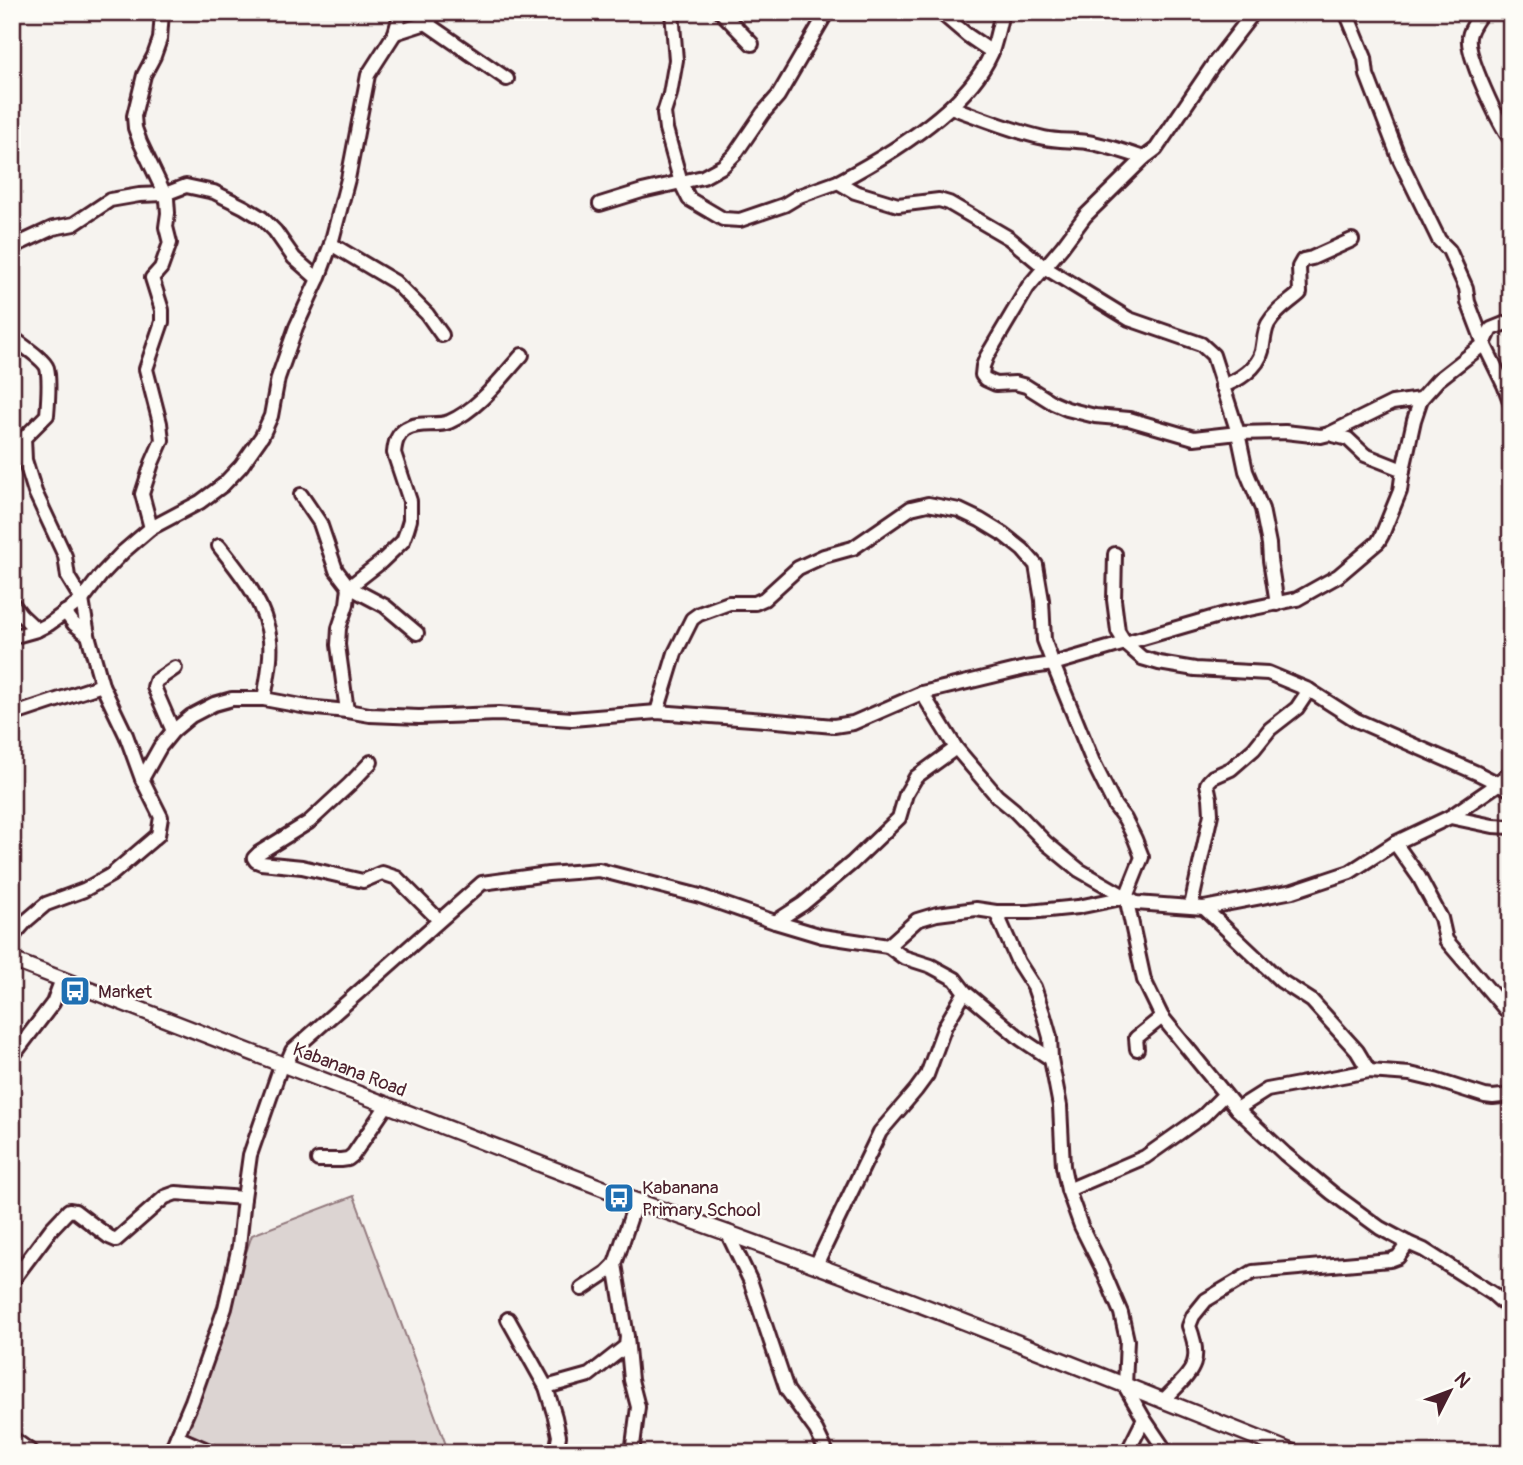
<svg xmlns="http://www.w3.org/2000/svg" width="1523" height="1465" font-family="Pangolin,sans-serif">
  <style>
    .park { fill: #dcd4d2; stroke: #937a7e; stroke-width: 2 }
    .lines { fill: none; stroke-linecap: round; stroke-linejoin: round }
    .minor-casing { stroke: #4a1f2b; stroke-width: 18 }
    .tertiary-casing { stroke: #4a1f2b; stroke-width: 19 }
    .minor { stroke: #fdfcf7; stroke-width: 12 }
    .tertiary { stroke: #fdfcf7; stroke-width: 14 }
    .labels { text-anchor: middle; stroke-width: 5; stroke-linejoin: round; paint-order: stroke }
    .poi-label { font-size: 19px; fill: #4a1f2b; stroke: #fdfcf7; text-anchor: start }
    .street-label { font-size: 19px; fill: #4a1f2b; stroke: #fdfcf7 }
  </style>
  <rect width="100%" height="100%" fill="#f6f3ef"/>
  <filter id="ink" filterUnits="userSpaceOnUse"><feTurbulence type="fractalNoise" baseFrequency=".0143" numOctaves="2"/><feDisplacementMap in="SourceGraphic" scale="14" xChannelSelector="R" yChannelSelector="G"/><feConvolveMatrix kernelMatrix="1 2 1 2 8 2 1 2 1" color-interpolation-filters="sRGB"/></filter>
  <g filter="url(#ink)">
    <polygon class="park" points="354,1196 449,1453 218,1453 182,1439 252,1235"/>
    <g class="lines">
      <g class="minor-casing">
        <g id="minor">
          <polyline points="672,12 676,60 670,94 664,113 666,129 681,183 689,199 723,219 740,220 784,205 799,196 838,182 855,192 898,205 939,200 949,203 1009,238 1044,267 1129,319 1201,344 1213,355 1238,433 1246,471 1262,509 1269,544 1270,560 1277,604"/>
          <polyline points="721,12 752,44"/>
          <polyline points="940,12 967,35 992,52"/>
          <polyline points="1254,12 1213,65 1156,149 1144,158 1085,216 1062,247 1028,287 987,356 983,366 982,375 985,379 996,384 1015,383 1026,386 1053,403 1067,409 1095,416 1129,419 1194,438 1238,433 1285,432 1321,436 1329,434 1348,439 1365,455 1403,470"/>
          <polyline points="1346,12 1365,58 1367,75 1399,158 1439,240 1449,250 1466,288 1468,302 1484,344 1504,385 1511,404"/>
          <path d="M1482,12C1477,20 1470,28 1469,37C1466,55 1499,124 1511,140"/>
          <polyline points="426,23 507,79"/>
          <polyline points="395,33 426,23 437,12"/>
          <path d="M951,107C981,118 1012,131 1044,138C1058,141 1072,140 1087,142C1106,145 1125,152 1144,158"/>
          <path d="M838,182C889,155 967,108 991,54C996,41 999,26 1002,12"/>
          <polyline points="600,204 642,191 703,177 723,166 735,154 763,113 778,96 827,12"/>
          <polyline points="331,244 395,282 427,314 442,335"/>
          <polyline points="12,247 53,228 74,224 110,200 139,195 165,194 186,186 214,192 244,207 262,218 275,231 294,258 318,279"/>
          <path d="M12,337C20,344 44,359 47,368C50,379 48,403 47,415L24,438L25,460L35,492L65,556L68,577L82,600L88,635L102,685L126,735L142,779L161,817L158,835L111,875L84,890L46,904L26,921L12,937"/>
          <path d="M1222,386C1238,381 1258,368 1262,351C1264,341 1264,332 1268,324C1276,310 1289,303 1300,293L1299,267L1303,260L1312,258L1352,240"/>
          <polyline points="1329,434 1392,403 1421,399"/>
          <polyline points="301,495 320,523 336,570 349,587 385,606 417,633"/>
          <polyline points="151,528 142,494 152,463 162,440 160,423 146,369 162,322 162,310 152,278 161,268 170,243 166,227 168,213 167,199 140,142 135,128 134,116 144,75 154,56 160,39 162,12"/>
          <path d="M219,546C241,574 265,602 270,640C272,659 267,680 264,699"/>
          <polyline points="1115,554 1114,600 1118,631 1126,644 1142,658 1159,663 1195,669 1268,673 1309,690 1356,720 1477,773 1511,790"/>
          <polyline points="1509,560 1511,564"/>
          <polyline points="12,603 21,615 37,630"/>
          <polyline points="65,612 74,624 88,635"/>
          <polyline points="12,637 37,630 49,624 82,600 101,575 123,552 151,528 200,502 223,485 241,466 262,436 271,416 278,378 296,327 318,279 331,244 348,179 368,75 395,33 401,12"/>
          <polyline points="922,693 956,748 997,796 1014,810 1046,843 1079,870 1126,897 1144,980 1162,1017 1237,1109 1285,1154 1332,1193 1380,1228 1408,1243 1424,1250 1493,1294 1511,1310"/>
          <path d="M347,711L338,645L339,628L347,604L349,587L381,562L403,541L407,530L410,520V501L394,453C395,443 397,434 406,429C419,421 436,427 449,422C479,409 501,378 522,355"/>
          <polyline points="657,712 675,653 692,619 699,614 729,603 755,603 764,599 798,568 824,556 853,548 911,508 928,504 959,510 980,520 1003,534 1023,550 1036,565 1042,600 1044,640 1053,664 1093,762 1115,806 1125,819 1135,839 1142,857 1126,897"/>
          <polyline points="12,715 102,685"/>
          <polyline points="173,731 154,687 156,681 175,668"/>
          <polyline points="371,762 350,784 309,822 259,853 254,858 256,861 261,863 302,867 363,881 382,873 397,878 439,920"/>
          <polyline points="142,779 160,747 173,731 191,716 214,704 232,699 264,699 307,707 347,711 370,715 419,717 498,714 572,719 657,712 765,720 834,726 853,723 922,693 1025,668 1053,664 1225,614 1297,599 1338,576 1378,542 1382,535 1400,491 1403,470 1414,420 1421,399 1438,380 1484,344 1491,329 1511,321"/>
          <polyline points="1450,817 1498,784 1511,771"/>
          <polyline points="1395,843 1419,877 1441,918 1446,940 1511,1016"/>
          <polyline points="1191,906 1211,814 1210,798 1207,784 1209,781 1213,777 1231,769 1254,749 1270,729 1297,708 1309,690"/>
          <polyline points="1204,908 1281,981 1312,1001 1357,1051 1369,1071"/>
          <polyline points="996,912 1018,962 1034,987 1044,1016 1050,1037 1051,1059 1060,1106 1063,1166 1068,1190 1081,1226 1101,1266 1121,1313 1127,1340 1125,1386 1144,1419 1167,1453"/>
          <polyline points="775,922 803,904 852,863 899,818 906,794 916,777 956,748"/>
          <polyline points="888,946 903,957 931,966 955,979 965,992 1021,1039 1051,1059"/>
          <polyline points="1137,1049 1136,1038 1162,1017"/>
          <polyline points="12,1057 53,1003 62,979"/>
          <polyline points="286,1065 292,1051 482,883 548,874 599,870 700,896 775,922 822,936 888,946 917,920 937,914 976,909 996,912 1029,912 1078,907 1126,897 1136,903 1204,908 1293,891 1350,872 1395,843 1450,817 1493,826 1511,827"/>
          <polyline points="1237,1109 1267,1090 1369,1071 1410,1074 1435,1080 1485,1096 1493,1097 1511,1095"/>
          <polyline points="318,1160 341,1160 348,1159 353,1155 387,1105"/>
          <polyline points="1068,1190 1145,1157 1203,1116 1224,1095"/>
          <polyline points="727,1232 750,1280 787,1390 816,1430 827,1453"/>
          <polyline points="816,1265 880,1132 916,1090 927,1075 945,1026 965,992"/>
          <polyline points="12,1281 51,1229 69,1210 75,1211 109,1237 116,1240 165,1197 176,1193 244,1198"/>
          <polyline points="582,1289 606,1273 615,1264"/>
          <polyline points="508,1319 546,1387 555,1417 559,1436 556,1453"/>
          <polyline points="546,1387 589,1375 626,1346 627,1337"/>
          <path d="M1163,1401C1189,1373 1205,1367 1189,1326L1193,1316L1206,1300L1253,1272L1390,1260L1398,1257L1408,1243"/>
          <polyline points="177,1437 214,1453"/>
          <polyline points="12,1438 33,1453"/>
          <polyline points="170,1453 192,1401 225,1308 239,1246 244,1198 250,1155 282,1063"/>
          <polyline points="632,1453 638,1407 631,1380 627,1337 615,1264 636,1201"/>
          <polyline points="1127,1453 1144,1419"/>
        </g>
      </g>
      <g class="tertiary-casing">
        <path id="tertiary" d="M12,960L636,1201C859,1277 1076,1366 1295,1453"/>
      </g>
      <use href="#minor" class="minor"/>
      <use href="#tertiary" class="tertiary"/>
    </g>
  </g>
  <defs>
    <g id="bus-square" transform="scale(1.575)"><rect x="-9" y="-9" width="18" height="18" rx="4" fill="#1f6fb2" stroke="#fdfcf7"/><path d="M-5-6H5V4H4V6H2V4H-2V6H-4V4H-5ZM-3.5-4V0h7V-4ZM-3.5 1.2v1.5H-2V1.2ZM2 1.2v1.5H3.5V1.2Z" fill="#fff"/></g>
  </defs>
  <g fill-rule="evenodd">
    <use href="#bus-square" x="75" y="991"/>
    <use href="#bus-square" x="619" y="1198"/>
  </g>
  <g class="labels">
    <g class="poi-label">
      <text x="98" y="998">Market</text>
      <text x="642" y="1194">Kabanana<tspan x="642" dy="22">Primary School</tspan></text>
    </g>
    <g class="street-label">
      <text transform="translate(350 1069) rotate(21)" y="7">Kabanana Road</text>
    </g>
  </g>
  <rect width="1523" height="1465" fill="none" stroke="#fdfcf7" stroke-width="42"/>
  <rect x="21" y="21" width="1481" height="1423" fill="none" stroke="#4a1f2b" stroke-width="2.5" filter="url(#ink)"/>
  <g transform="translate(1450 1391) rotate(48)" stroke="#fdfcf7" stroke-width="5" paint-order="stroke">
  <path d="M0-5L12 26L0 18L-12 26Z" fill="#4a1f2b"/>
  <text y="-10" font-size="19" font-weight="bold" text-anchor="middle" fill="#4a1f2b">N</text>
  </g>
</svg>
